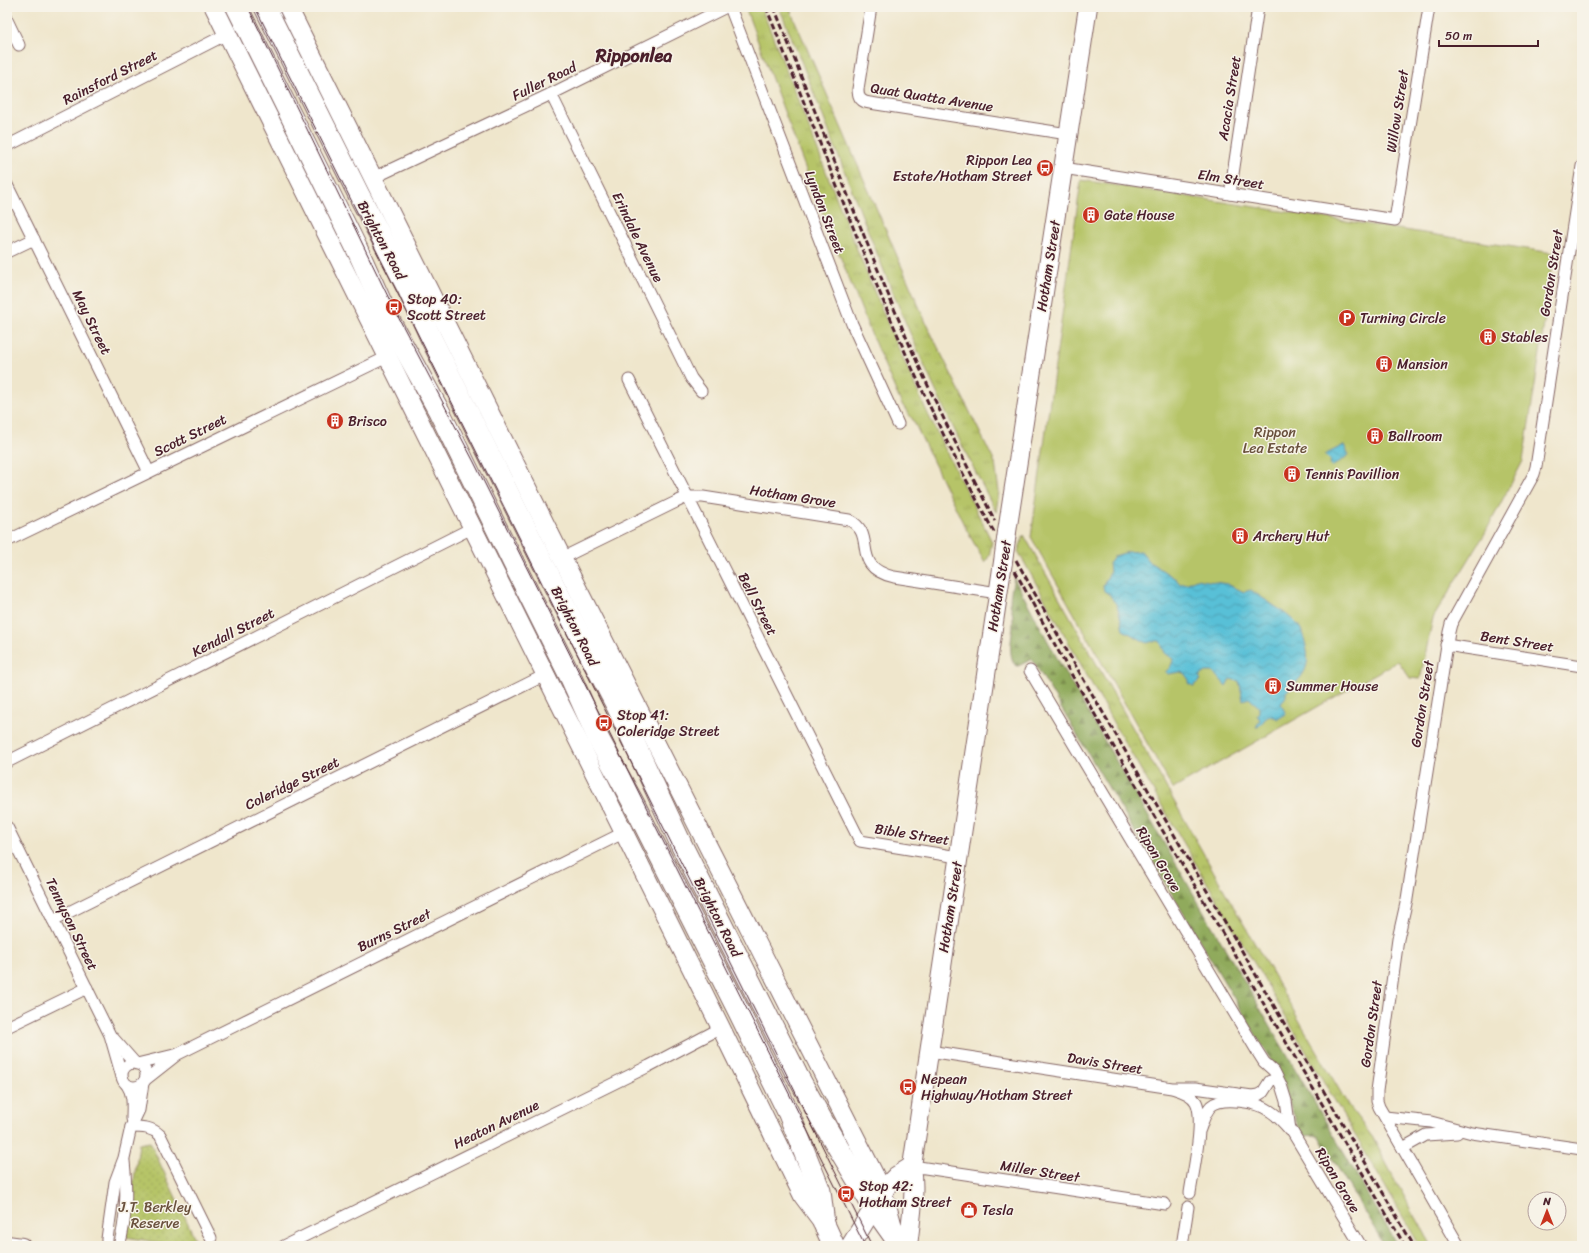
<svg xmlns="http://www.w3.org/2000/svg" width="1589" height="1253" font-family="Sriracha,sans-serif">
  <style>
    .grass { fill: url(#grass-tufts); stroke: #807249 }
    .forest { fill: url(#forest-firs); stroke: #6d6444 }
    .park { fill: url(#park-dots); stroke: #807249 }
    .garden { fill: #b6c467; stroke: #807249 }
    .water { fill: url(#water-waves); stroke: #527081 }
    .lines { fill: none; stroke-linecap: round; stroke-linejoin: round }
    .street-casing { stroke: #846563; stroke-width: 13 }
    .secondary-casing { stroke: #846563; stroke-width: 18 }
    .primary-casing { stroke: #846563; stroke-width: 20 }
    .highway-casing { stroke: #846563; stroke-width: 23 }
    .street { stroke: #fff; stroke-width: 11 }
    .secondary { stroke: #fff; stroke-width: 16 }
    .primary { stroke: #fff; stroke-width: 18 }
    .highway { stroke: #fff; stroke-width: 21 }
    .tram { stroke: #4a1f2b; stroke-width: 1 }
    .rail { stroke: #4a1f2b; stroke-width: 3; stroke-dasharray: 6 3; stroke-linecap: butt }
    .primary-bridge-casing { stroke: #846563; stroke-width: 20; stroke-linecap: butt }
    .primary-bridge { stroke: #fff; stroke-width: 18 }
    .labels { text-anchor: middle; stroke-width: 3; stroke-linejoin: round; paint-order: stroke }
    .street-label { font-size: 14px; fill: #4a1f2b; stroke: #f7f3e8 }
    .poi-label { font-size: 14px; fill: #4a1f2b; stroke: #f7f3e8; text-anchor: start }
    .park-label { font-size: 14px; fill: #6a513d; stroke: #f7f3e8 }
    .district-label { font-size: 18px; font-weight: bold; fill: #4a1f2b; stroke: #f7f3e8 }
  </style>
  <defs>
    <pattern id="grass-tufts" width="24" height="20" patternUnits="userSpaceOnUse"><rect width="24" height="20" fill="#b6c467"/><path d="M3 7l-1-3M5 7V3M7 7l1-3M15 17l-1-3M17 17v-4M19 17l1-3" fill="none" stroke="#9ea85a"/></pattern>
    <pattern id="forest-firs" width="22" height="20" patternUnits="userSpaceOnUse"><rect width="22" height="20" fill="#90aa5c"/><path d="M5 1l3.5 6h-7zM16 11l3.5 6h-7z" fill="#788a4c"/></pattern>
    <pattern id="park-dots" width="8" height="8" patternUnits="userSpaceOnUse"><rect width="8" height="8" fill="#b6c467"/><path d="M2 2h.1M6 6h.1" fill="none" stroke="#9ea85a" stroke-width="1.8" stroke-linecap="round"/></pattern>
    <pattern id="water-waves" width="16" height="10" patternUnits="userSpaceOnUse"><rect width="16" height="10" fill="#59c0d7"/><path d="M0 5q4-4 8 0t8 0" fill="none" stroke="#4c9baf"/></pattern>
  </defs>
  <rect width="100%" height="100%" fill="#f7f3e8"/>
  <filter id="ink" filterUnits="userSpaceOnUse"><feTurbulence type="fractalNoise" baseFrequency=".025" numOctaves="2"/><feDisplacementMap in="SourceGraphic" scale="8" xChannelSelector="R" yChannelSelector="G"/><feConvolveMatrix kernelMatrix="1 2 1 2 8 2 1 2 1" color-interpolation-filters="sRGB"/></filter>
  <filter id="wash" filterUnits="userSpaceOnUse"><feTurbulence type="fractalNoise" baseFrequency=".012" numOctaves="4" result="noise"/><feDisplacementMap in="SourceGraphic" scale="16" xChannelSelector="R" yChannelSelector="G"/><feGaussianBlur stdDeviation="0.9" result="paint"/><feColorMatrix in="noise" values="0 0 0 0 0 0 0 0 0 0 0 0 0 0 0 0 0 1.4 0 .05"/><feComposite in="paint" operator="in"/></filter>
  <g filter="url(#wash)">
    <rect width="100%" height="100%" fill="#efe6cc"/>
    <g class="grass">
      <path d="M745,7H761C813,135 860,265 917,390C940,442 967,491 992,542L989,556L985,563L965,527L913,420L901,403L874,341L812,186Z"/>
      <path d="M779,7H789L927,325L995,463L999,492L996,512C973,467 949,421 928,374C874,254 830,129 779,7Z"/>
      <polygon points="1024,535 1228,897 1348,1105 1373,1138 1395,1180 1432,1246 1420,1246 1114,724 1018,551"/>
    </g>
    <path class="forest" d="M1014,578L1064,671L1398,1246H1385L1318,1135L1302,1136L1290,1105L1283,1084L1269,1057L1032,659L1018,666L1015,665C1006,651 1014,634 1013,618C1013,613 1011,608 1010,603C1010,594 1012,586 1014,578Z"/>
    <polygon class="park" points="150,1142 197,1243 226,1246 179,1246 126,1237 139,1144"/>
    <polygon class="garden" points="1081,180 1553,253 1541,347 1523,461 1484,535 1433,618 1420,679 1410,678 1398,661 1173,789 1031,537"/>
    <g class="water">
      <polygon points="1344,445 1349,455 1332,467 1330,463 1331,460 1324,455"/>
      <path d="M1141,551L1151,563L1176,579L1180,584L1188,583L1196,579L1227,584L1244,592L1251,590C1266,601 1285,611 1298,625C1302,629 1303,636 1305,642C1312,667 1304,676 1286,692V696L1281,704L1286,714L1278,719C1266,712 1265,721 1258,727H1256L1260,720L1257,715L1259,712V707L1249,698L1243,700L1239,681L1230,679L1226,686L1214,672H1206L1199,677L1201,679L1194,686L1189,684V680L1184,673L1180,672L1168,674L1165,672C1170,669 1172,665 1173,659L1165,653L1160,641H1154L1147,643L1123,630C1120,616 1118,598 1104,591L1103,586L1110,572L1109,563L1114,556L1128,552Z"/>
    </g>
  </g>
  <g filter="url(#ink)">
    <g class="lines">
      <g class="street-casing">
        <g id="street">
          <polyline points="730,7 852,324 898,424"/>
          <path d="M871,7L858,89C858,98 861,102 870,103L1068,134"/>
          <polyline points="7,20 19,45"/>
          <polyline points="551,94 691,378 701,391"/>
          <polyline points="7,146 227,34"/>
          <polyline points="1063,168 1395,220 1429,7"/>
          <polyline points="373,178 551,94 726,7"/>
          <polyline points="7,185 149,472"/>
          <polyline points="1230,194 1258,7"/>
          <polyline points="7,252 34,239"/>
          <polyline points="629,380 860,841 958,857"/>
          <polyline points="7,541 387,357"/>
          <path d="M562,558L676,502L687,497H703L849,520C879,535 848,566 894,577L998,593"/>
          <polyline points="1446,645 1582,666"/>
          <polyline points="1030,671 1257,1051 1264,1062 1274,1071 1281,1085 1286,1101 1290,1130"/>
          <polyline points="7,762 472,528"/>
          <polyline points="7,827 110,1035 122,1077"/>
          <polyline points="53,920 545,675"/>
          <polyline points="7,1027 87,988"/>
          <polyline points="113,1038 135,1063"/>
          <polyline points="929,1051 1172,1088 1195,1088 1252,1096 1258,1095 1263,1092 1270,1081"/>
          <circle cx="134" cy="1075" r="12"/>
          <polyline points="137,1064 174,1055"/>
          <polyline points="145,1080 178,1054 623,833"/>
          <path d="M127,1085C134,1095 132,1107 132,1119"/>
          <path d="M1175,1089C1182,1091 1192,1095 1196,1102C1205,1120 1193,1172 1190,1193"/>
          <polyline points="1385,1117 1431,1122 1472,1133 1582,1149"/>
          <polyline points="1287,1123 1361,1246"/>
          <path d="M131,1127C143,1127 151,1127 160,1135L211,1238"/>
          <path d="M1200,1129C1203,1121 1205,1112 1211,1106C1222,1096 1258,1102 1270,1111C1278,1116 1284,1123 1290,1130"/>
          <polyline points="1403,1148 1426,1135 1457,1133"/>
          <polyline points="912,1166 1165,1204"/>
          <polyline points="107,1246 107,1239 115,1182 124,1158 131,1127 139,1110 143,1083"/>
          <path d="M119,1246C127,1218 127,1189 124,1161"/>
          <polyline points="284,1246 649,1066 721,1028"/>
          <polyline points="1182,1246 1188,1207"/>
          <polyline points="1459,1246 1379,1107 1377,1101 1377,1091 1398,939 1407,899 1449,632 1451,624 1534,474 1536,467 1582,166"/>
        </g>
      </g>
      <g class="secondary-casing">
        <polyline id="secondary" points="7,1244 22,1246"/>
      </g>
      <g class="primary-casing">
        <g id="primary">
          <polyline points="214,7 721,1028 803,1196 824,1224"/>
          <polyline points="288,7 562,558 876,1178 886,1202 895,1234"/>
          <polyline points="1007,532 1088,7"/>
          <polyline points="850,1246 889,1183 896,1176 912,1166"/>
          <path d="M908,1246C911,1219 916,1192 912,1166L1003,562"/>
        </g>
      </g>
      <g class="highway-casing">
        <g id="highway">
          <polyline points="237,7 357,249 389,320 439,411 524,584 571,678 598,738 635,806 738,1010 789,1114 820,1191 824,1224 834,1246"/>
          <polyline points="265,7 359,195 408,288 431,338 557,591 618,708 681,844 797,1075 823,1122 874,1208 901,1246"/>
        </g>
      </g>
      <use href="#street" class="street"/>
      <use href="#secondary" class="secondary"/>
      <use href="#primary" class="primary"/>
      <use href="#highway" class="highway"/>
      <g class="tram">
        <polyline points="248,7 394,309 474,462 865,1246"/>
        <polyline points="255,7 872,1246"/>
      </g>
      <g class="rail">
        <path d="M766,7C815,128 860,251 913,370C938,425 965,479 994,532"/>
        <path d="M774,7C820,123 864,241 914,355C939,411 967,466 995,521"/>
        <polyline points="1016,560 1067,651 1414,1246"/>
        <polyline points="1015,571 1066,665 1405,1246"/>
      </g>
      <g class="primary-bridge-casing">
        <polyline id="primary-bridge" points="1003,562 1007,532"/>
      </g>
      <use href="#primary-bridge" class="primary-bridge"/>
    </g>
  </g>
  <defs>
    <g id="bus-disc" transform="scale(0.9)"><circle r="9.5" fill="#c8321e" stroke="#f7f3e8"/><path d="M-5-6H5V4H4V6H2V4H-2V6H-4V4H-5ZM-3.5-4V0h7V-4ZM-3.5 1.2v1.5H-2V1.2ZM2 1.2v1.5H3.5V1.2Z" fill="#fff"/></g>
    <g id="building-disc" transform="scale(0.9)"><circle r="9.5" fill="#c8321e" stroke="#f7f3e8"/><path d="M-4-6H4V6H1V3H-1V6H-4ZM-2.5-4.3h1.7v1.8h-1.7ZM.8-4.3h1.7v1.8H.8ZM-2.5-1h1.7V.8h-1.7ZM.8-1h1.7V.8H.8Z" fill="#fff"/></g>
    <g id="parking-disc" transform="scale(0.9)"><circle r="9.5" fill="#c8321e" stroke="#f7f3e8"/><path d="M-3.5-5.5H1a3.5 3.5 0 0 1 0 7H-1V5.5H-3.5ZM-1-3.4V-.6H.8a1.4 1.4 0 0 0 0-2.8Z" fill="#fff"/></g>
    <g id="shop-disc" transform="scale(0.9)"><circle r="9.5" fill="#c8321e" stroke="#f7f3e8"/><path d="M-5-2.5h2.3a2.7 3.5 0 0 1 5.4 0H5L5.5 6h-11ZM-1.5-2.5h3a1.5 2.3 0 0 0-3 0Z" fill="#fff"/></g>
  </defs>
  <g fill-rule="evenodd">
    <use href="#bus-disc" x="1045" y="168"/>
    <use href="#building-disc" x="1091" y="215"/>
    <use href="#bus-disc" x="394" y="307"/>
    <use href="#parking-disc" x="1347" y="318"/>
    <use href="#building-disc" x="1488" y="337"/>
    <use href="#building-disc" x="1384" y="364"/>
    <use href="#building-disc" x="335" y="421"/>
    <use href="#building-disc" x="1375" y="436"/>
    <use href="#building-disc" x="1292" y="474"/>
    <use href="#building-disc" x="1240" y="536"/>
    <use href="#building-disc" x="1273" y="686"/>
    <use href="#bus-disc" x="604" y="723"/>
    <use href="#bus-disc" x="908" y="1087"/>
    <use href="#bus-disc" x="846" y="1194"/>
    <use href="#shop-disc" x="969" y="1210"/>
  </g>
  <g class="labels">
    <g class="street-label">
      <text transform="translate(110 77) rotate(-27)" y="5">Rainsford Street</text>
      <text transform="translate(544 81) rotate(-26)" y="5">Fuller Road</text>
      <text transform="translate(932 97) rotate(9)" y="5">Quat Quatta Avenue</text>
      <text transform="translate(1229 98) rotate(-81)" y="5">Acacia Street</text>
      <text transform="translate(1397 111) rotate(-81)" y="5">Willow Street</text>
      <text transform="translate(1231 179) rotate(9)" y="5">Elm Street</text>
      <text transform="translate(825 212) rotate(69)" y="5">Lyndon Street</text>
      <text transform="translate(638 237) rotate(64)" y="5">Erindale Avenue</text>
      <text transform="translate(382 240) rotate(62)" y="5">Brighton Road</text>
      <text transform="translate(1048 266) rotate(-81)" y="5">Hotham Street</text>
      <text transform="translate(1551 273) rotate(-81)" y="5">Gordon Street</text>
      <text transform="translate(92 322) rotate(64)" y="5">May Street</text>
      <text transform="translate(190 435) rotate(-26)" y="5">Scott Street</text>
      <text transform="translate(793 496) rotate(9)" y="5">Hotham Grove</text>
      <text transform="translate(999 586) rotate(-81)" y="5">Hotham Street</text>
      <text transform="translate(758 604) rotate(63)" y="5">Bell Street</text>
      <text transform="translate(575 626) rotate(63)" y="5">Brighton Road</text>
      <text transform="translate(233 632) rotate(-27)" y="5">Kendall Street</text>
      <text transform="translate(1517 641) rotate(9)" y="5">Bent Street</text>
      <text transform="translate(1422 704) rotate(-81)" y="5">Gordon Street</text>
      <text transform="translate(292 783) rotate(-26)" y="5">Coleridge Street</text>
      <text transform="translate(912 834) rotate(9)" y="5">Bible Street</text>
      <text transform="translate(1159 859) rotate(59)" y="5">Ripon Grove</text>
      <text transform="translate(950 907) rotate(-81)" y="5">Hotham Street</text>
      <text transform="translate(718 917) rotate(63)" y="5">Brighton Road</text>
      <text transform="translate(72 924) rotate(64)" y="5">Tennyson Street</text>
      <text transform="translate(394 930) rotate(-26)" y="5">Burns Street</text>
      <text transform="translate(1371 1024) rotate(-82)" y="5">Gordon Street</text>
      <text transform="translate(1105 1063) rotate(9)" y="5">Davis Street</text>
      <text transform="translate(496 1124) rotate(-26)" y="5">Heaton Avenue</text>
      <text transform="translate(1040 1171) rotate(9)" y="5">Miller Street</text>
      <text transform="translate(1338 1180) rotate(59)" y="5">Ripon Grove</text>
    </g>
    <g class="poi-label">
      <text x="1032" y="165" text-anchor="end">Rippon Lea<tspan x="1032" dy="16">Estate/Hotham Street</tspan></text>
      <text x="1104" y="220">Gate House</text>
      <text x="407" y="304">Stop 40:<tspan x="407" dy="16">Scott Street</tspan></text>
      <text x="1360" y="323">Turning Circle</text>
      <text x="1501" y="342">Stables</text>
      <text x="1397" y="369">Mansion</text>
      <text x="348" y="426">Brisco</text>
      <text x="1388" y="441">Ballroom</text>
      <text x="1305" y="479">Tennis Pavillion</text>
      <text x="1253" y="541">Archery Hut</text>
      <text x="1286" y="691">Summer House</text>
      <text x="617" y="720">Stop 41:<tspan x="617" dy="16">Coleridge Street</tspan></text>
      <text x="921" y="1084">Nepean<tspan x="921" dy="16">Highway/Hotham Street</tspan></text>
      <text x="859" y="1191">Stop 42:<tspan x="859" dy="16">Hotham Street</tspan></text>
      <text x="982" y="1215">Tesla</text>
    </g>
    <g class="park-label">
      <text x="1275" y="437">Rippon<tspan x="1275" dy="16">Lea Estate</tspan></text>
      <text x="155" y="1212">J.T. Berkley<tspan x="155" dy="16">Reserve</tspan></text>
    </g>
    <g class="district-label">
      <text x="634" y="62">Ripponlea</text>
    </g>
  </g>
  <rect width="1589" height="1253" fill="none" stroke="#f7f3e8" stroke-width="24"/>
  <g transform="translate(1547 1211)"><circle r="19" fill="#f7f3e8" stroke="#b29e9c"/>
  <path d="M0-3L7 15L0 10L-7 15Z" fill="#c8321e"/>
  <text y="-6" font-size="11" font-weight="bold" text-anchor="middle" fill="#4a1f2b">N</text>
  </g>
  <path d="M1439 40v6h99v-6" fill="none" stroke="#4a1f2b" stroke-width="2"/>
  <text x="1445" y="40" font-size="12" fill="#4a1f2b" stroke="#f7f3e8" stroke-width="3" paint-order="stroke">50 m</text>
</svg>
